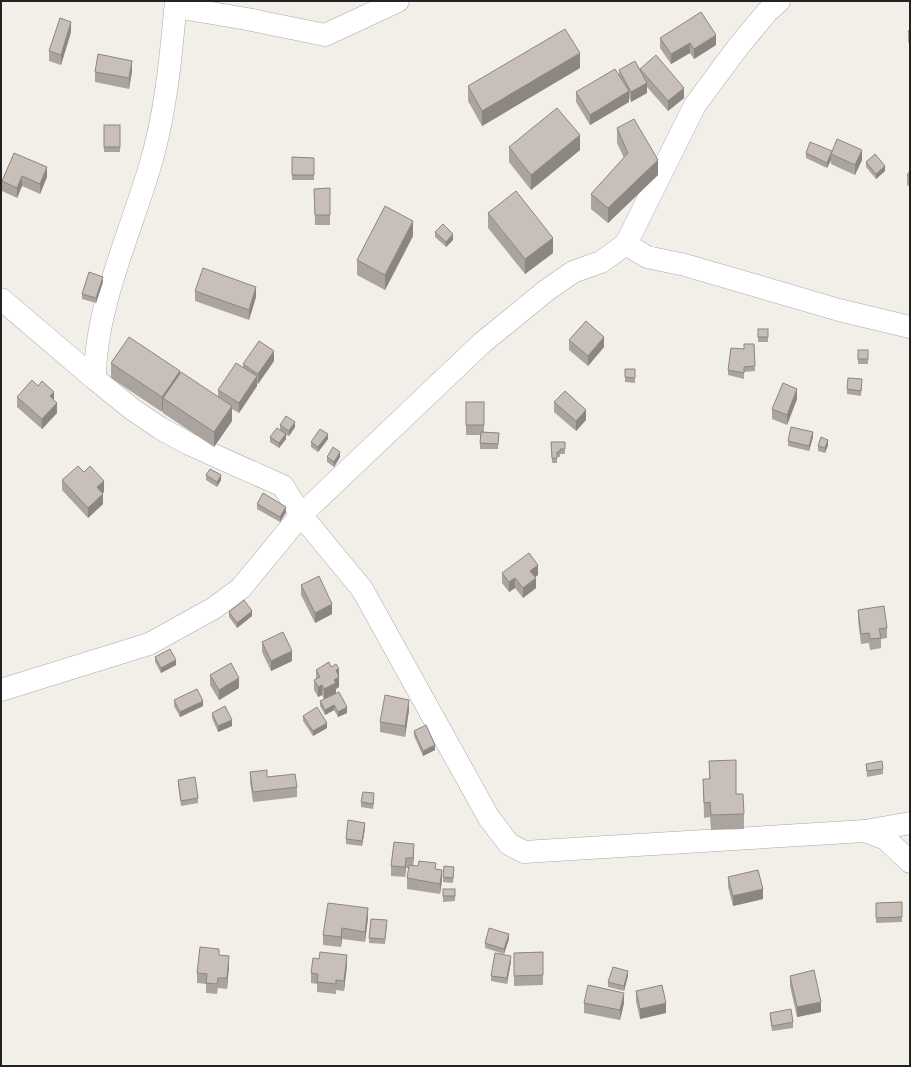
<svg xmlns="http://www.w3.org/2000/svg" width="911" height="1067" font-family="'Open Sans',sans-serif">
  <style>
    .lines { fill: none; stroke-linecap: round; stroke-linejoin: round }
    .minor-casing { stroke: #a9a9a9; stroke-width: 23 }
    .minor { stroke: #fff; stroke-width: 22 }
    .wall { fill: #aba49e }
    .shaded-wall { fill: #8b8681 }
    .building { fill: #c7bfb8; stroke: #8b8681 }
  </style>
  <rect width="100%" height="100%" fill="#f2efe9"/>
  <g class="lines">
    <g class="minor-casing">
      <g id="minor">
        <path d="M176,1C171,55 166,113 150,166C130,234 95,308 95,379L132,409L160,428L189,444L283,486L301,515L362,589L489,818L509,844L524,852L865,831L886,839L910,862"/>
        <polyline points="176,7 247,19 325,35 398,1"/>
        <polyline points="626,244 695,105 738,47 767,12 779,1"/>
        <polyline points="1,299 95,379"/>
        <polyline points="1,690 149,644 214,608 241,588 301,515 482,343 547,290 573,272 601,262 626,244 647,257 685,265 839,310 910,327"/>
        <polyline points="865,831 910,823"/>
      </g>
    </g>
    <use href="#minor" class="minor"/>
  </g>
  <g class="wall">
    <polygon points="910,29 910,44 908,42 908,32"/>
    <polygon points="71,32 61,65 49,61 49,51"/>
    <polygon points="660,38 716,45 694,59 690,53 671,64 660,48"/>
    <polygon points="910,66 910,79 909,78 909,68"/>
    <polygon points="580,68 482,126 468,101 468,86"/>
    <polygon points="640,69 684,98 668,111 647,87 647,93 631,102 629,97 629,102 590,125 576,102 576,92 619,76 619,70 640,70"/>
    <polygon points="132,71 129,89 95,82 95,72"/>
    <rect x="104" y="125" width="16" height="27"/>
    <polygon points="617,128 658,175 608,223 591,209 591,194 624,158 617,143"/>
    <polygon points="509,147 580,150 531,190 509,162"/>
    <polygon points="832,151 862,160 855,175 831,164 831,160 827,168 806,158 806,153"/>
    <polygon points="14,153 47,177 40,194 22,186 17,198 2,191 2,181"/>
    <polygon points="292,157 314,158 314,180 292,180"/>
    <polygon points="866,162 885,171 876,179 866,167"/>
    <polygon points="910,171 910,187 907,185 907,175"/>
    <polygon points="330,188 330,225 315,225 314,189"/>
    <polygon points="488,213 553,253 525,274 488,228"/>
    <polygon points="435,232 453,240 446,247 435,237"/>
    <polygon points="413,236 385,290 357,275 357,260"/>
    <polygon points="103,282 96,303 82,299 82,294"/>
    <polygon points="195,291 256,297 249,320 195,301"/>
    <polygon points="768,329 768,342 758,342 758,337"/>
    <polygon points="569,340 604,347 588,366 569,350"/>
    <polygon points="754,344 755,371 744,372 744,379 728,375 728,370 744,349"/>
    <rect x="858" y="350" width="10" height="14"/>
    <polygon points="274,361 258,384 257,383 257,386 239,413 232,409 232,421 214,447 163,413 163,410 162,412 111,378 111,363 180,374 218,397 218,390 243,367 243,364"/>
    <polygon points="625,369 635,369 635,383 625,382"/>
    <polygon points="862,384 861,396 847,394 847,389"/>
    <polygon points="17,397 54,400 57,413 42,429 17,407"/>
    <polygon points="797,399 787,425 772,419 772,409"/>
    <polygon points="466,402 484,402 484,432 499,433 498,449 480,449 480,435 466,435"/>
    <polygon points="554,402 586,420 576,431 554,412"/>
    <polygon points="280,425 295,427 289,436 286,435 286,439 279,448 270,442 270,437 280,430"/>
    <polygon points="813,437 809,451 788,446 788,441"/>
    <polygon points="328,439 318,452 311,447 311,442"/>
    <polygon points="551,442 565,442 565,454 560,454 560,457 557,457 557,463 552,463"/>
    <polygon points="828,445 825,453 818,451 818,446"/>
    <polygon points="327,457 340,457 334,467 327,462"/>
    <polygon points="206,475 221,480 217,487 206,480"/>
    <polygon points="62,480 104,492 102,493 103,504 88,518 62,490"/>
    <polygon points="257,504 286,512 280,522 257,509"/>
    <polygon points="502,573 538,575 535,577 536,588 523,598 515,588 509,592 502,583"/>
    <polygon points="301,585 332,614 315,623 301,595"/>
    <polygon points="858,610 887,628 887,638 881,639 881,648 870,650 869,643 861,644 858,620"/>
    <polygon points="229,612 252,616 237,628 229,617"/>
    <polygon points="262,642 292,661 271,671 262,652"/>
    <polygon points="155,657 176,665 161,673 155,662"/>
    <polygon points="316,670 339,687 336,689 336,693 347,713 338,717 334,710 325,715 320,706 320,701 324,699 322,695 318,697 314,690 314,680 316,680"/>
    <polygon points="210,675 239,688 219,700 210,685"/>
    <polygon points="174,700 203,706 180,717 174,706"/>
    <polygon points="409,710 405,737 380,732 380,722"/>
    <polygon points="212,713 232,726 218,732 212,718"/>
    <polygon points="303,716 327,728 313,736 303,721"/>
    <polygon points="414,731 435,750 423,756 414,736"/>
    <polygon points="709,761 736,794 744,814 744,829 711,830 710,817 704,818 703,779 709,779"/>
    <polygon points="866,764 883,769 883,774 867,777"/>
    <polygon points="250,772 297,787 297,797 253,802 250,782"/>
    <polygon points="178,780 198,798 198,803 181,806 178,785"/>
    <polygon points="374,798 373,809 361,807 361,802"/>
    <polygon points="365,828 362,846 346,844 346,839"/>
    <polygon points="394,842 414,854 413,866 436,869 442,880 440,894 407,889 407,878 409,868 406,868 405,877 391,876 391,866"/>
    <polygon points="454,872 453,883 443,882 443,877"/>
    <polygon points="728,877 763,899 733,906 728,887"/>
    <polygon points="443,889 455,889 455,901 443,902"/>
    <polygon points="902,902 902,922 876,923 876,903"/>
    <polygon points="368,918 365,942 342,939 341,947 323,945 323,935"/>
    <polygon points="387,925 385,944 369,943 369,938"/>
    <polygon points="509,939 504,954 485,948 485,943"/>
    <polygon points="543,952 543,985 514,986 514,953"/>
    <polygon points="219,955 229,966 227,989 218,988 217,994 206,993 206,984 197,983 197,973"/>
    <polygon points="511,961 507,984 491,981 491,976"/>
    <polygon points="347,965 344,991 336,990 336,994 317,992 317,984 311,983 311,973"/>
    <polygon points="628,976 624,991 608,987 608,982"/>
    <polygon points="790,976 821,1012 797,1017 790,986"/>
    <polygon points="636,991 666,1013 640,1019 636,1001"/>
    <polygon points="584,1003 624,1003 620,1020 584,1013"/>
    <polygon points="770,1013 793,1022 793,1028 772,1031 770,1018"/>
  </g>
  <g class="shaded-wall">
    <polygon points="71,22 71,32 61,65 61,55"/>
    <polygon points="716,35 716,45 694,59 694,49"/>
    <polygon points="690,43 690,53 671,64 671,54"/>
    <polygon points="580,53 580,68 482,126 482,111"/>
    <polygon points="132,61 132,71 129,89 129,78"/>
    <polygon points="647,83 647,93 631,102 631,92"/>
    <polygon points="684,88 684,98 668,111 668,101"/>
    <polygon points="629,91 629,102 590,125 590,115"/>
    <polygon points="580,135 580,150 531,190 531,175"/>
    <polygon points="862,150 862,160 855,175 855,165"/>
    <polygon points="831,154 831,160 827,168 827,163"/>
    <polygon points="658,160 658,175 608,223 608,208"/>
    <polygon points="885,166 885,171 876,179 876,174"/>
    <polygon points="47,167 47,177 40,194 40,184"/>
    <polygon points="22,176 22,186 17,198 17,188"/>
    <polygon points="413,221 413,236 385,290 385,275"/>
    <polygon points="453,234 453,240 446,247 446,242"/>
    <polygon points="553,238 553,253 525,274 525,259"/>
    <polygon points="103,277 103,282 96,303 96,298"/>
    <polygon points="256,287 256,297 249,320 249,310"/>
    <polygon points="604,337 604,347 588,366 588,356"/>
    <polygon points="274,351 274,361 258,384 258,374"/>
    <polygon points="180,371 180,386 163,398 163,410 162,412 162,397"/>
    <polygon points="257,376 257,386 239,413 239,403"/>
    <polygon points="797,389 797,399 787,425 787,415"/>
    <polygon points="54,392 54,402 50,396"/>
    <polygon points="57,403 57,413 42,429 42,419"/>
    <polygon points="232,406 232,421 214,447 214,432"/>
    <polygon points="586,410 586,420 576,431 576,421"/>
    <polygon points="295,422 295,427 289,436 289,431"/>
    <polygon points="813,432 813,437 809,451 809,446"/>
    <polygon points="286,434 286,439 279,448 279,443"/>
    <polygon points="328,434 328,439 318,452 318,447"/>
    <polygon points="828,440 828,445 825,453 825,448"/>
    <polygon points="340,452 340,457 334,467 334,462"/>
    <polygon points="221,475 221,480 217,487 217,482"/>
    <polygon points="104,481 104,492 97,497 97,487"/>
    <polygon points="103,494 103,504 88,518 88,508"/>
    <polygon points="286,507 286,512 280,522 280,517"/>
    <polygon points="538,565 538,575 530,581 530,571"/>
    <polygon points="515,578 515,588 509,592 509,582"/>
    <polygon points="536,578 536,588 523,598 523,588"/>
    <polygon points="332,604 332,614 315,623 315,613"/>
    <polygon points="252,611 252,616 237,628 237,623"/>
    <polygon points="292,651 292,661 271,671 271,661"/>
    <polygon points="176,660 176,665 161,673 161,668"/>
    <polygon points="339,669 339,687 336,689 336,693 324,699 324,689 334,680 336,670"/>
    <polygon points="239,678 239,688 219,700 219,690"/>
    <polygon points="322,685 322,695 318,697 318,687"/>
    <polygon points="409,700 409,710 405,737 405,726"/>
    <polygon points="203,701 203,706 180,717 180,712"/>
    <polygon points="334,705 334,710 325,715 325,710"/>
    <polygon points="347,707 347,713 338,717 338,712"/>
    <polygon points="232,720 232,726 218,732 218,726"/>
    <polygon points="327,723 327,728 313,736 313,731"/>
    <polygon points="435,745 435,750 423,756 423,751"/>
    <polygon points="374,793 374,798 373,809 373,804"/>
    <polygon points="365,823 365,828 362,846 362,841"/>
    <polygon points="414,844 414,854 413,868 413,858"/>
    <polygon points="406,858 406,868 405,877 405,867"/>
    <polygon points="442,870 442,880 440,894 440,884"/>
    <polygon points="763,889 763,899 733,906 733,896"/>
    <polygon points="368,908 368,918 365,942 365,932"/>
    <polygon points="342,928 342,939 341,947 341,937"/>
    <polygon points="509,934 509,939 504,954 504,949"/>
    <polygon points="347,955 347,965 344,991 344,981"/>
    <polygon points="229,956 229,966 227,989 227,978"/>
    <polygon points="511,956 511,961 507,984 507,978"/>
    <polygon points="628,971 628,976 624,991 624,986"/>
    <polygon points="624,993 624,1003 620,1020 620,1010"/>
    <polygon points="821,1002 821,1012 797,1017 797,1007"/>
    <polygon points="666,1003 666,1013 640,1019 640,1009"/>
  </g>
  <g class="building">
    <polygon points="701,12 716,35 694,49 690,43 671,54 660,38"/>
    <polygon points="60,18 71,22 61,55 49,51"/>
    <polygon points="565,29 580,53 482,111 468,86"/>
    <polygon points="910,29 910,34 908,32"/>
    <polygon points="98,54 132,61 129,78 95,72"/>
    <polygon points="656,55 684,88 668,101 640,69"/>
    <polygon points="635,61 647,83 631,92 619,70"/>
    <polygon points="615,69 629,91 590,115 576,92"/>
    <polygon points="557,108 580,135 531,175 509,147"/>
    <polygon points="634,119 658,160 608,208 591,194 628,153 617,128"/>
    <rect x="104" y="125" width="16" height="22"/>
    <polygon points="837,139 862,150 855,165 831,154"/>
    <polygon points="810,142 832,151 827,163 806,153"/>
    <polygon points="14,153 47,167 40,184 22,176 17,188 2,181"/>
    <polygon points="875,154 885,166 876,174 866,162"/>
    <polygon points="292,157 314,158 314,175 292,175"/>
    <polygon points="910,171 910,177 907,175"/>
    <polygon points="330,188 330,215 315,215 314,189"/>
    <polygon points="516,191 553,238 525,259 488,213"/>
    <polygon points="385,206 413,221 385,275 357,260"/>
    <polygon points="443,224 453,234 446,242 435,232"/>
    <polygon points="203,268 256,287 249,310 195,291"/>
    <polygon points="89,272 103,277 96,298 82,294"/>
    <polygon points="586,321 604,337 588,356 569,340"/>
    <rect x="758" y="329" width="10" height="8"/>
    <polygon points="129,337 180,371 162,397 111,363"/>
    <polygon points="259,341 274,351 258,374 243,364"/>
    <polygon points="744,344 754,344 755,366 744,367 744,373 728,370 731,348 744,349"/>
    <rect x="858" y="350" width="10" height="9"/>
    <polygon points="236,363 257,376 239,403 218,390"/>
    <polygon points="625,369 635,369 635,378 625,377"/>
    <polygon points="181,372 232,406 214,432 163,398"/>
    <polygon points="848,378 862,379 861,391 847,389"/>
    <polygon points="32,380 38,386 42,381 54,392 50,396 57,403 42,419 17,397"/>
    <polygon points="783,383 797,389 787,415 772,409"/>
    <polygon points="565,391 586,410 576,421 554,402"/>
    <rect x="466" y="402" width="18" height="23"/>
    <polygon points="286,416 295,422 289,431 280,425"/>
    <polygon points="791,427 813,432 809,446 788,441"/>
    <polygon points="277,428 286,434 279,443 270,437"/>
    <polygon points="320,429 328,434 318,447 311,442"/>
    <polygon points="481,432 499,433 498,444 480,443"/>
    <polygon points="821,437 828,440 825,448 818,446"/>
    <polygon points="551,442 565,442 565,449 560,449 560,452 557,452 557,458 552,458"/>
    <polygon points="333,447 340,452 334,462 327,457"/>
    <polygon points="78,466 84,472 90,466 104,481 97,487 103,494 88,508 62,480"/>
    <polygon points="210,469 221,475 217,482 206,475"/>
    <polygon points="263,493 286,507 280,517 257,504"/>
    <polygon points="529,553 538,565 530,571 536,578 523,588 515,578 509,582 502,573"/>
    <polygon points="319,576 332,604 315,613 301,585"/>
    <polygon points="244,600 252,611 237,623 229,612"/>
    <polygon points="884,606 887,628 879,629 881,638 870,639 869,633 861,634 858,610"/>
    <polygon points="283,632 292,651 271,661 262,642"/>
    <polygon points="170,649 176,660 161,668 155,657"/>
    <polygon points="329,662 331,667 336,664 339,669 336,670 339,677 334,680 336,683 324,689 322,685 318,687 314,680 320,677 316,670"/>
    <polygon points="231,663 239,678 219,690 210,675"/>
    <polygon points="197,689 203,701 180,712 174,700"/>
    <polygon points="339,692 347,707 338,712 334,705 325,710 320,701"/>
    <polygon points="385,695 409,700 405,726 380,722"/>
    <polygon points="225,706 232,720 218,726 212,713"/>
    <polygon points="317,707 327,723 313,731 303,716"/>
    <polygon points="426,725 435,745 423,751 414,731"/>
    <polygon points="736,760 736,794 743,794 744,814 711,815 710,802 704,803 703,779 710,779 709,761"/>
    <polygon points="882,761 883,769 867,771 866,764"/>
    <polygon points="267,770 267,777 295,774 297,787 253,792 250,772"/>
    <polygon points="195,777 198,798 181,801 178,780"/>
    <polygon points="363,792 374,793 373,804 361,802"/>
    <polygon points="348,820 365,823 362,841 346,839"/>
    <polygon points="394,842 414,844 413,858 406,858 405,867 391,866"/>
    <polygon points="419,861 436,863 435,869 442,870 440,884 407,878 409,865 418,866"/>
    <polygon points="444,866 454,867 453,878 443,877"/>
    <polygon points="758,870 763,889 733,896 728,877"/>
    <rect x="443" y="889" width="12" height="7"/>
    <polygon points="902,902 902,917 876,918 876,903"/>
    <polygon points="328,903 368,908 365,932 342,928 341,937 323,935"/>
    <polygon points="371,919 387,920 385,939 369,938"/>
    <polygon points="489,928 509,934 504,949 485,943"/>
    <polygon points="200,947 219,949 219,955 229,956 227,978 218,978 217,984 206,983 207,974 197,973"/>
    <polygon points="320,952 347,955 344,981 336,980 336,984 317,982 318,974 311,973 313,958 319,959"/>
    <polygon points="543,952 543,975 514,976 514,953"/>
    <polygon points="495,953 511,956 507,978 491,976"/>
    <polygon points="613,967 628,971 624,986 608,982"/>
    <polygon points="814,970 821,1002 797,1007 790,976"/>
    <polygon points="588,985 624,993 620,1010 584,1003"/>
    <polygon points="662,985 666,1003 640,1009 636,991"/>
    <polygon points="791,1009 793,1022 772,1026 770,1013"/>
  </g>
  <rect width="911" height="1067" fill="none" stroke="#222222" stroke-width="4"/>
</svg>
